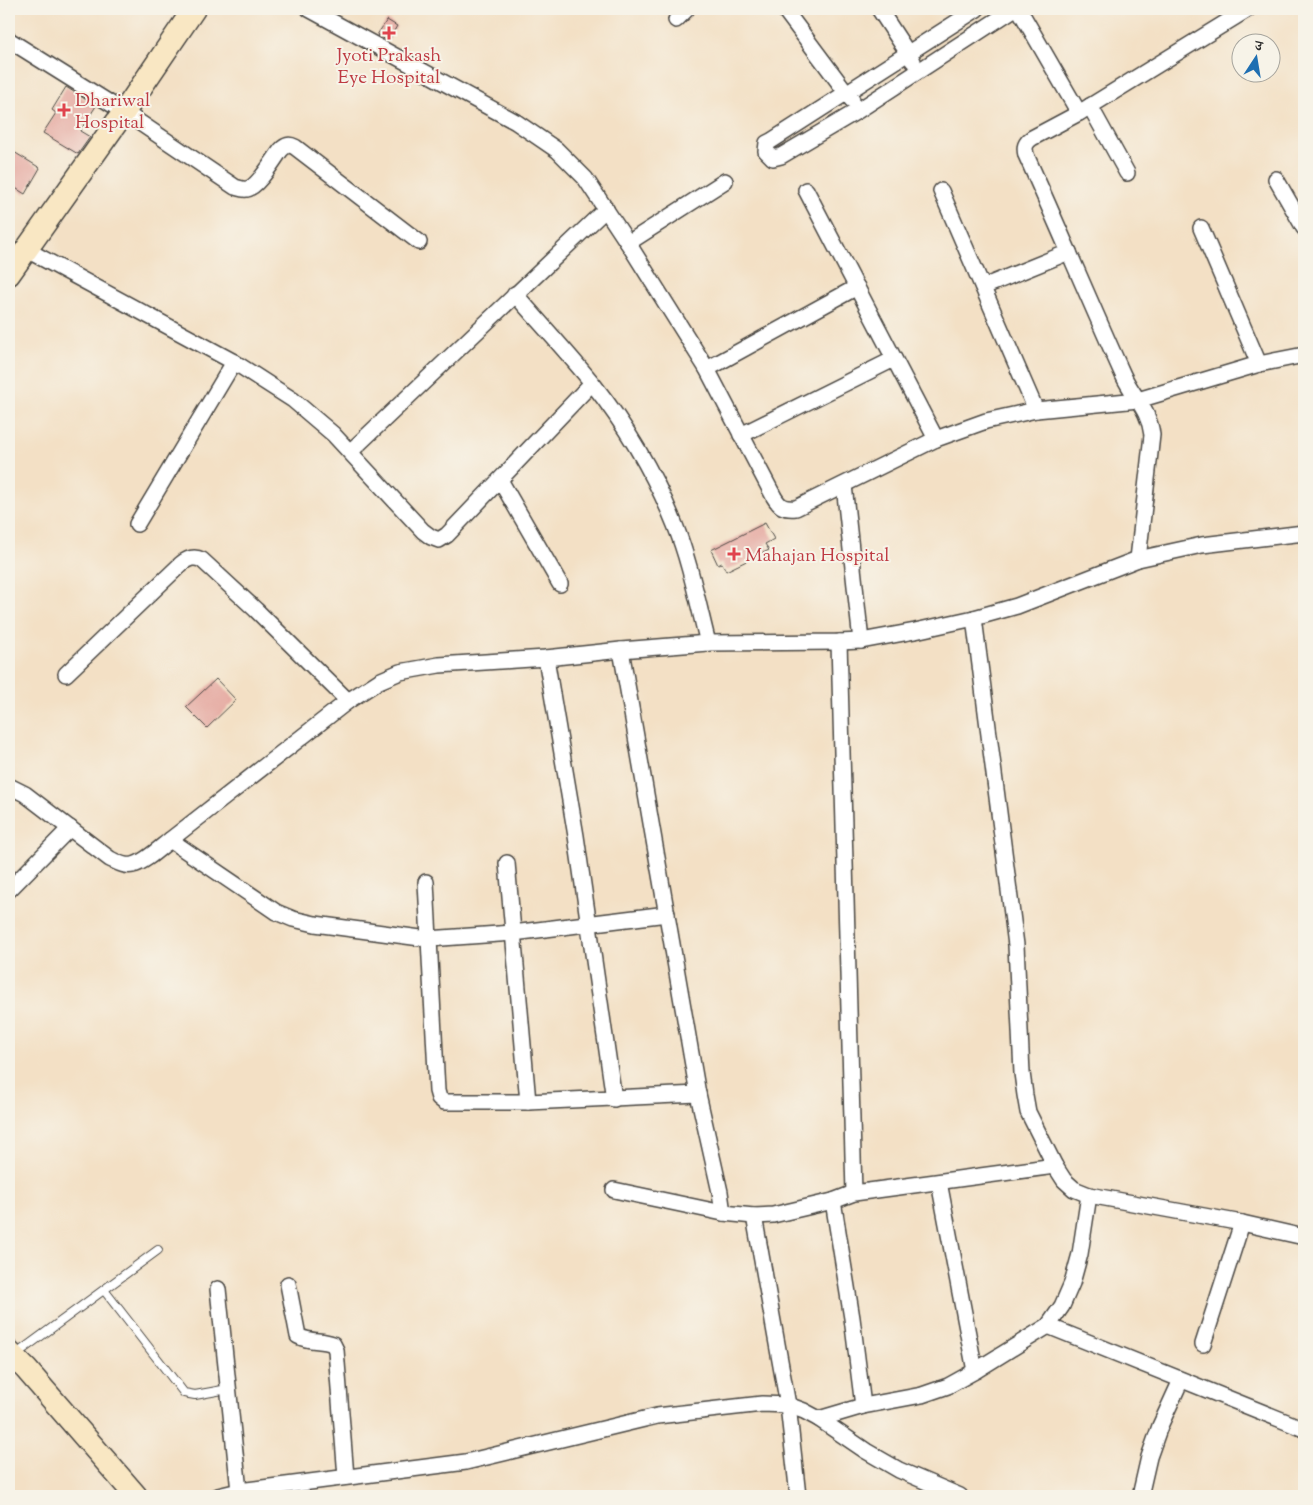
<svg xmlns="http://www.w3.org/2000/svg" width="1313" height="1505" font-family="'Sorts Mill Goudy','Noto Serif Devanagari',serif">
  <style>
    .building { fill: #e4a49c }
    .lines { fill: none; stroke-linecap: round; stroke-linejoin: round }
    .lane-casing { stroke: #494642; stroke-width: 10 }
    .street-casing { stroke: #494642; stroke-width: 18 }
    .secondary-casing { stroke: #494642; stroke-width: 25 }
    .lane { stroke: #fff; stroke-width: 8 }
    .street { stroke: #fff; stroke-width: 15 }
    .secondary { stroke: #f9e7c3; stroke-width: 22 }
    .health-dot { fill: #e0444e; stroke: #f7f3e8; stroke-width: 2 }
    .labels { text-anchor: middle; stroke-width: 4; stroke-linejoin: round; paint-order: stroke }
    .health-label { font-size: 19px; fill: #be3a42; stroke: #f7f3e8; text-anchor: start }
  </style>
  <rect width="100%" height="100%" fill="#f7f3e8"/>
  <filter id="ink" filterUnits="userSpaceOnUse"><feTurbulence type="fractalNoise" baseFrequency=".02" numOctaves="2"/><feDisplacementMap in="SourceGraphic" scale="10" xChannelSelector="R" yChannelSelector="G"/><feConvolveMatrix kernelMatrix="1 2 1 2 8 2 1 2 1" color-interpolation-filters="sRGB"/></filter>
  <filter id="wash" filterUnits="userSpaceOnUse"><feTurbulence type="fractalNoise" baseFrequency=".0096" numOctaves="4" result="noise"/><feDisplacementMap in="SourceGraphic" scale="20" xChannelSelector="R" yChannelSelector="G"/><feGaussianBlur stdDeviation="1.12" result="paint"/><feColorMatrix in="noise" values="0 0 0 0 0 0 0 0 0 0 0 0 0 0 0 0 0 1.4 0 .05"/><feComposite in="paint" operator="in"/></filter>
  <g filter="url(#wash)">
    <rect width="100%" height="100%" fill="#f3e0c5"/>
    <g id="blocks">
      <g class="building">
        <polygon points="387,20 397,26 388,41 377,35"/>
        <polygon points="66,87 96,106 80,131 90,137 78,154 43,133 56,113 52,110"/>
        <polygon points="9,149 40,168 25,194 9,184"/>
        <polygon points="765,523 774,539 765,544 769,550 726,571 722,563 718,565 711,550"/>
        <polygon points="216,679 236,700 207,728 186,707"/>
      </g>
    </g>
  </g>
  <g filter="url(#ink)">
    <use href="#blocks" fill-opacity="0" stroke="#494642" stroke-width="1"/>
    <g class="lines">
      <g class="lane-casing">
        <g id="lane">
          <polyline points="104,1290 184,1393 195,1395 228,1389"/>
          <polyline points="15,1355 158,1250"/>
        </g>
      </g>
      <g class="street-casing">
        <g id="street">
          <path d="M309,9L516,122L557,150L585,178L628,243L707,369L774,497C780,507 784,509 796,508L936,439L986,421L1036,410L1138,400L1259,364L1304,355"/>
          <polyline points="784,9 852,100"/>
          <polyline points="879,9 913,61"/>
          <polyline points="977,9 771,141 767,143 766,151 773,158 781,156 859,110 1014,9"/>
          <polyline points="1019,9 1079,113"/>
          <polyline points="676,20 687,9"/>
          <path d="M9,40L124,112L235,187C239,188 243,190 247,189C258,187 274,159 281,150C286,145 289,144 295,147L419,242"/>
          <polyline points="1090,106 1127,173"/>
          <polyline points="1276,179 1304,228"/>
          <polyline points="806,190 936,439"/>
          <polyline points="941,191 1036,410"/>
          <polyline points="1201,228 1259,364"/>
          <polyline points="628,243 725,181"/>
          <polyline points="27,250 234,362 293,400 333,434 423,531 431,537 439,540 447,535 592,383"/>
          <polyline points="983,287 1069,252"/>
          <path d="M515,294C541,324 568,353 593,384C626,426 655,475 675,525C690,562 698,604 708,643"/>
          <polyline points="707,369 857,287"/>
          <polyline points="741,435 894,359"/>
          <polyline points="350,452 606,209"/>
          <polyline points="500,480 560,584"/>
          <polyline points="844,485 861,641"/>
          <polyline points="137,524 234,362"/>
          <path d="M1138,559L1152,435C1149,409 1133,397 1123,375C1090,302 1059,228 1026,155C1024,147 1025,143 1032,138L1079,113L1248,9"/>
          <polyline points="974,618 1016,945 1022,1073 1025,1095 1028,1112 1055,1166 1064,1180 1074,1189 1089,1195 1242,1223 1304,1237"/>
          <polyline points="839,642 854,1193"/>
          <polyline points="621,650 698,1094 720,1192 723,1213"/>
          <polyline points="546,658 576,836 614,1099"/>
          <path d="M66,674L181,564C188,558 194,556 202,560L256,610L348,701"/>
          <path d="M9,786L25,794L110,859C117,862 124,867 133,865C144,863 161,847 170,840L348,701L379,681L400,672L439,665L546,658L621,650L708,643L839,642L861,641L915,631L974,618L1017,606L1138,559L1202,545L1304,533"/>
          <polyline points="170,840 276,912 293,919 315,924 428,939 513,933 667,914"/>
          <polyline points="507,863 528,1102"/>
          <polyline points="426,882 437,1091 439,1098 444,1102 528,1102 698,1094"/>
          <polyline points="9,890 70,828"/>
          <polyline points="939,1182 975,1371"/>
          <polyline points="614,1190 723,1213 754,1216 773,1215 833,1201 854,1193 1055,1166"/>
          <polyline points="833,1201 852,1318 863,1406"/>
          <polyline points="754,1216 788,1405 798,1496"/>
          <path d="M288,1284L298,1336C311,1343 321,1339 333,1344L336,1350L346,1477"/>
          <polyline points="218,1289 239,1491"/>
          <polyline points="1048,1326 1304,1429"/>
          <polyline points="1203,1344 1242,1223"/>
          <polyline points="819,1419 863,1406 922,1395 948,1386 975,1371 1048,1326 1062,1306 1072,1283 1080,1254 1089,1195"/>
          <polyline points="218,1496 239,1491 466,1462 657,1416 762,1404 788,1405 804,1411 819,1419 866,1451 899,1470 960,1496"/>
          <polyline points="1140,1496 1149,1457 1160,1426 1181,1380"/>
        </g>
      </g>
      <g class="secondary-casing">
        <g id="secondary">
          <polyline points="9,274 124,112 194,9"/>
          <polyline points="9,1352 26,1369 136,1496"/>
        </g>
      </g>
      <use href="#lane" class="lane"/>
      <use href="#street" class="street"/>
      <use href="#secondary" class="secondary"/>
    </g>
  </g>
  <g class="health-dot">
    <path d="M386.5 25.5h5v5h5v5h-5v5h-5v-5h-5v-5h5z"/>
    <path d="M61.5 102.5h5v5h5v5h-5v5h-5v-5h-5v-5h5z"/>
    <path d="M731.5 546.5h5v5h5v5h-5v5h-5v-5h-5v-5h5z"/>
  </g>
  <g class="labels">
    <g class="health-label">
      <text x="389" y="61" text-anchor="middle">Jyoti Prakash<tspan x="389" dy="22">Eye Hospital</tspan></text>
      <text x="75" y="106">Dhariwal<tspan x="75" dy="22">Hospital</tspan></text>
      <text x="745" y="561">Mahajan Hospital</text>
    </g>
  </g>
  <rect width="1313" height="1505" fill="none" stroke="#f7f3e8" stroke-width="30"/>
  <g transform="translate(1256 58) rotate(12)"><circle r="24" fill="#f7f3e8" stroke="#a5a39c"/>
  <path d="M0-4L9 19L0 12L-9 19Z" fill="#1f6fb2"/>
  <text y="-8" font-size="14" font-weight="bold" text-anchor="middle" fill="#2b2b2b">उ</text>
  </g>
</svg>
